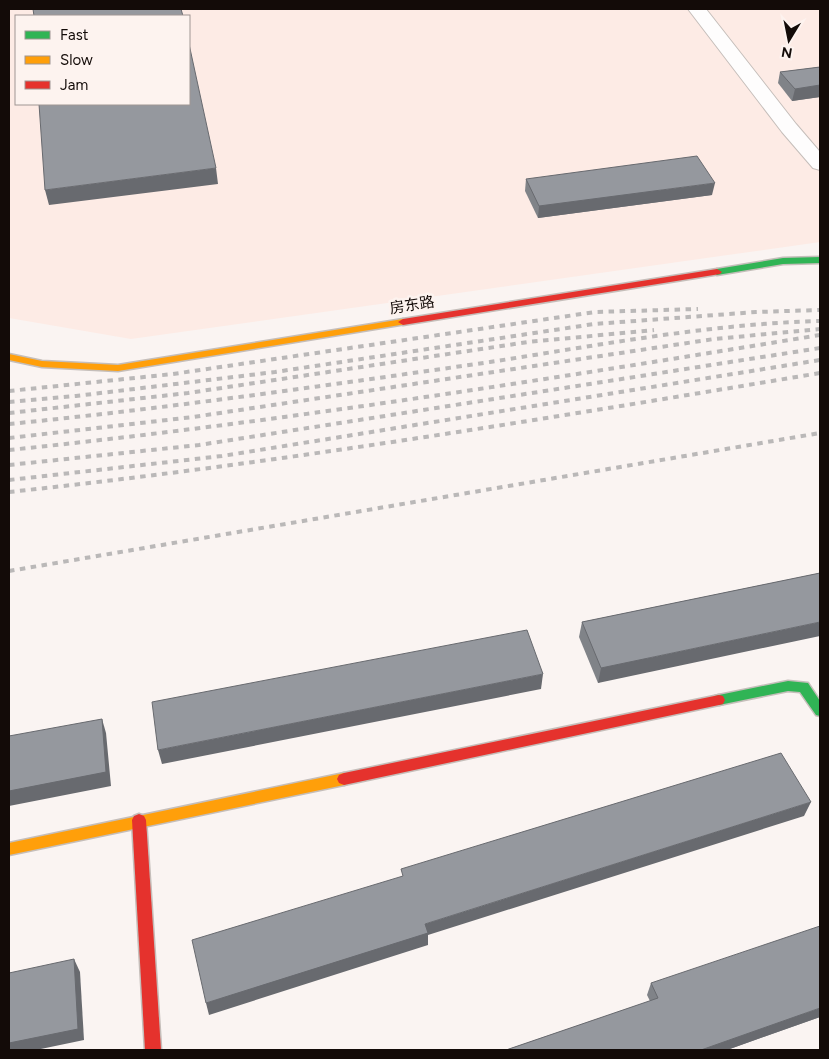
<svg xmlns="http://www.w3.org/2000/svg" width="829" height="1059" font-family="Figtree,'Noto Sans SC',sans-serif">
  <style>
    .built { fill: #fdebe5; fill-rule: evenodd }
    .lines { fill: none; stroke-linecap: round; stroke-linejoin: round }
    .street-casing { stroke: #c5beba; stroke-width: 2 }
    .fast-casing { stroke: #c5beba; stroke-width: 3 }
    .slow-casing { stroke: #c5beba; stroke-width: 3 }
    .jam-casing { stroke: #c5beba; stroke-width: 3 }
    .street { fill: #fefdfd; fill-rule: evenodd }
    .fast { fill: #30b455; fill-rule: evenodd }
    .slow { fill: #ff9f0a; fill-rule: evenodd }
    .jam { fill: #e5322d; fill-rule: evenodd }
    .rail { stroke: #bab8b8; stroke-width: 4; stroke-dasharray: 5.5 5.5; stroke-linecap: butt }
    .wall { fill: #808388 }
    .shaded-wall { fill: #686a6f }
    .building { fill: #95989e; stroke: #686a6f }
    .labels { text-anchor: middle; stroke-width: 5; stroke-linejoin: round; paint-order: stroke }
    .street-label { font-size: 15px; fill: #130b08; stroke: #fdf3ef }
  </style>
  <rect width="100%" height="100%" fill="#faf4f2"/>
  <path class="built" d="M9,9H820V242L131,339L9,318ZM16,16H189V104H16Z"/>
  <g class="lines">
    <g class="street-casing">
      <polygon id="street" points="688,9 706,9 796,124 820,152 820,170 813,168 782,132"/>
    </g>
    <g class="fast-casing">
      <g id="fast">
        <polygon points="820,257 820,263 783,264 717,275 712,272 717,269 783,258"/>
        <polygon points="788,681 808,683 820,701 820,716 816,715 800,692 788,691 719,705 715,704 713,700 715,696 719,695"/>
      </g>
    </g>
    <g class="slow-casing">
      <g id="slow">
        <polygon points="403,319 408,322 406,324 118,371 42,367 9,360 9,354 42,361 118,365"/>
        <polygon points="344,773 349,775 351,779 349,783 344,785 9,855 9,843"/>
      </g>
    </g>
    <g class="jam-casing">
      <g id="jam">
        <polygon points="717,269 722,272 720,274 403,325 398,322 403,319"/>
        <polygon points="719,695 723,696 725,700 723,704 719,705 344,785 339,783 337,779 339,775 344,773"/>
        <polygon points="139,814 144,816 146,820 161,1050 145,1050 132,820 134,816"/>
      </g>
    </g>
    <use href="#street" class="street"/>
    <use href="#fast" class="fast"/>
    <use href="#slow" class="slow"/>
    <use href="#jam" class="jam"/>
    <g class="rail">
      <polyline points="9,391 173,374 595,312 698,309"/>
      <polyline points="9,402 76,396 275,372 594,324 756,312 820,310"/>
      <polyline points="9,413 188,393 528,342 654,330"/>
      <path d="M9,424C170,408 330,385 490,362C600,345 709,324 820,321"/>
      <polyline points="9,438 193,417 714,339 820,329"/>
      <path d="M9,450C281,422 550,379 820,335"/>
      <polyline points="9,465 199,445 820,348"/>
      <polyline points="9,480 222,456 820,360"/>
      <path d="M9,492C281,463 550,418 820,373"/>
      <polyline points="9,571 820,433"/>
    </g>
  </g>
  <g class="wall">
    <polygon points="820,67 820,97 792,101 778,83 780,72"/>
    <polygon points="526,179 712,195 538,218 525,191"/>
    <polygon points="820,573 598,683 579,637 582,622"/>
    <polygon points="651,983 820,1017 727,1050 506,1050 650,1001 647,995"/>
  </g>
  <g class="shaded-wall">
    <polygon points="820,85 820,97 792,101 795,89"/>
    <polygon points="216,168 218,184 49,205 45,190"/>
    <polygon points="715,183 712,195 538,218 539,206"/>
    <polygon points="820,622 820,636 598,683 601,668"/>
    <polygon points="543,674 541,689 162,764 158,750"/>
    <polygon points="102,719 106,733 111,786 9,806 9,791"/>
    <polygon points="811,802 804,816 428,935 428,945 209,1015 206,1003 425,924"/>
    <polygon points="74,959 80,972 84,1040 36,1050 9,1050 9,1043"/>
    <polygon points="820,1008 820,1017 727,1050 701,1050"/>
  </g>
  <g class="building">
    <polygon points="33,9 181,9 183,16 34,16"/>
    <polygon points="189,44 216,168 45,190 39,104 189,104"/>
    <polygon points="820,67 820,85 795,89 780,72"/>
    <polygon points="697,156 715,183 539,206 526,179"/>
    <polygon points="820,573 820,622 601,668 582,622"/>
    <polygon points="527,630 543,674 158,750 152,702"/>
    <polygon points="102,719 106,772 9,791 9,736"/>
    <polygon points="781,753 811,802 425,924 428,933 206,1003 192,940 403,876 401,869"/>
    <polygon points="820,926 820,1008 701,1050 506,1050 658,998 651,983"/>
    <polygon points="74,959 78,1029 9,1043 9,973"/>
  </g>
  <g class="labels">
    <g class="street-label">
      <text transform="translate(412 305) rotate(-9)" y="5">房东路</text>
    </g>
  </g>
  <rect width="829" height="1059" fill="none" stroke="#130b08" stroke-width="20"/>
  <rect x="15" y="15" width="175" height="90" fill="#fdf3ef" stroke="#9f9693"/>
  <rect x="25" y="31" width="25" height="8" fill="#30b455" stroke="#9f9693"/>
  <text x="60" y="40" font-size="15" fill="#130b08">Fast</text>
  <rect x="25" y="56" width="25" height="8" fill="#ff9f0a" stroke="#9f9693"/>
  <text x="60" y="65" font-size="15" fill="#130b08">Slow</text>
  <rect x="25" y="81" width="25" height="8" fill="#e5322d" stroke="#9f9693"/>
  <text x="60" y="90" font-size="15" fill="#130b08">Jam</text>
  <g transform="translate(789 40) rotate(190)" stroke="#fdf3ef" stroke-width="4" paint-order="stroke">
  <path d="M0-4L9 19L0 12L-9 19Z" fill="#130b08"/>
  <text y="-8" font-size="14" font-weight="bold" text-anchor="middle" fill="#130b08">N</text>
  </g>
</svg>
